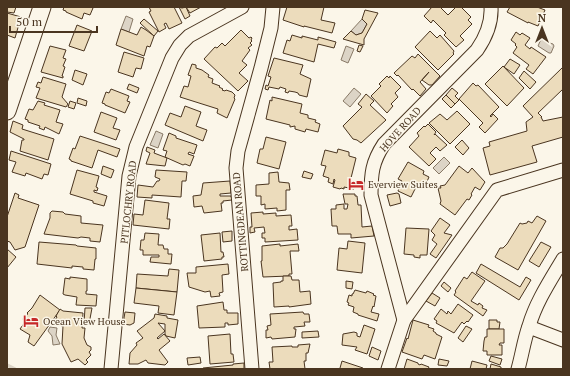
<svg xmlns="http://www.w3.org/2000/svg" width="570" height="376" font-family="'PT Serif',serif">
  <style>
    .water { fill: #dcd4c6; stroke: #887966 }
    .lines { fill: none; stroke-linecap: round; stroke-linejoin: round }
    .stream { stroke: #dcd4c6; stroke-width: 3.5 }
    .building { fill: #ecdcbc; stroke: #4a3520 }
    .minor-casing { stroke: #4a3520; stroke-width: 15 }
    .major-casing { stroke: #4a3520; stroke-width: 19 }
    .minor { stroke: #fbf6e9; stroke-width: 13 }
    .major { stroke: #fbf6e9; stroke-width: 17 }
    .labels { text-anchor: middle; stroke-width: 3; stroke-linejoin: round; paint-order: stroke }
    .street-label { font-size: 10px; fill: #4a3520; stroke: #fbf6e9 }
    .poi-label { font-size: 10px; fill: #4a3520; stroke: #fbf6e9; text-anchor: start }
  </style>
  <rect width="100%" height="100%" fill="#fbf6e9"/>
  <g class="water">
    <polygon points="126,16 133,19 129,32 121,29"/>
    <polygon points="362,19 367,24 362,33 356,35 351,31"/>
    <polygon points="542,37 546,42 553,44 554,46 551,53 549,53 538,46"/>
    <polygon points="346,46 354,49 348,63 341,60"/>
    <polygon points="354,88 361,94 350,107 343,101"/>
    <polygon points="156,131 163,134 158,148 150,145"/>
    <polygon points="444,157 450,163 439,174 433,168"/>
    <polygon points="50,327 57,328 56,335 60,344 53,345 52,336 48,331"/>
  </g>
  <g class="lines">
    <polyline class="stream" points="7,365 15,369"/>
  </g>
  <g class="building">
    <polygon points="7,7 16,7 14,13 7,12"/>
    <polygon points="64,7 91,7 93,8 90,15 84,13 82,19 66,12 66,11 63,10"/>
    <polygon points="149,7 174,7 182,23 169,29 166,23 164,24 166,28 159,32 149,12 151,11"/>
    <polygon points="179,7 182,8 186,7 190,16 185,19"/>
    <polygon points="186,7 201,7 190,13"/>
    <polygon points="287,7 324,7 321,20 335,23 332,33 304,26 304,27 283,20"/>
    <polygon points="432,7 440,7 448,15 456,7 461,7 471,17 468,20 472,24 460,36 464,40 456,47 444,35 446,33 433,20 431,23 424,16"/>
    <polygon points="510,7 537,7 545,10 538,26 528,22 528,23 507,12"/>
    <polygon points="365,10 378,13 364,39 364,45 343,39 351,31 356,35 362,33 367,24 362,19"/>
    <polygon points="7,13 21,17 15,38 7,35"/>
    <polygon points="144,19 158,31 154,36 140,23"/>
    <polygon points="77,25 92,31 84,51 69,46"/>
    <polygon points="141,27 146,30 154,36 150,47 147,46 144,56 116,45 121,29 137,35"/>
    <polygon points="241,30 249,38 251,37 252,38 251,40 252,41 250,43 252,45 248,48 250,50 242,61 247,65 239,73 248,81 238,91 204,59 215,47 217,48 222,43 225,46"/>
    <polygon points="430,31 437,38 440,35 454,51 453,53 454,54 438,70 415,47"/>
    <polygon points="516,32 520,35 522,33 530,38 525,45 530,49 531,47 546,57 533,74 526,69 529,65 513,53 517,47 515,45 516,44 511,40"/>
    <polygon points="292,35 302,38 302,36 318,40 318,37 336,42 334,48 318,44 314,62 283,53 287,40 290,41"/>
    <polygon points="359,45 363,46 360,52 357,51"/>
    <polygon points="50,46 66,50 63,58 66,59 63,66 65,67 62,76 63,76 63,78 41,72"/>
    <polygon points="124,52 144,58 141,69 136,68 133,77 118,72"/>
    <polygon points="418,54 440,76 432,85 429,85 422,80 429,72 420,82 426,89 420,96 413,89 412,90 398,75 397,76 394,73 412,56 415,58"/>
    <polygon points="274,58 303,65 300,74 311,79 307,97 299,95 298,93 295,92 289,91 288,93 285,92 286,89 280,87 279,89 269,87 268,90 265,89 266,85 268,86 271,77 268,76"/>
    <polygon points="510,59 520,65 514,74 504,67"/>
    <polygon points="192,64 196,65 196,68 202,70 209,75 208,77 213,79 212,83 220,86 219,87 223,89 222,90 225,91 226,90 232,92 235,95 234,98 235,99 227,118 217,113 218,109 180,97 184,86 188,87 191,76 188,75"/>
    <polygon points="503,66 524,88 507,106 485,84"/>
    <polygon points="563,67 563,89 538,113 542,117 541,117 543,121 563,117 563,137 532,146 537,162 490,175 483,148 490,146 489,142 527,131 526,122 533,117 523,106"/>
    <polygon points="75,70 87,74 83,85 72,80"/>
    <polygon points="524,71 536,82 530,89 519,78"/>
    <polygon points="387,76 389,78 390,76 401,87 395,93 398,97 391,104 393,106 387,113 371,96 381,86 379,84"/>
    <polygon points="43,77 66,84 62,97 68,104 66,107 36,98 40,88 36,87 38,82 41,83"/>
    <polygon points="473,83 476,86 478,85 499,107 490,116 491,117 493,114 498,119 485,133 479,127 483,123 459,99"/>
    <polygon points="129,84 139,88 137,93 127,89"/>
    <polygon points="452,88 458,93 455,96 459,100 455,104 446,95"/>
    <polygon points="111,89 129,96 127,101 130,102 125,113 105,105 105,104 102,103 106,92 109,93"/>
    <polygon points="366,94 374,101 370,105 386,120 361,143 357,140 353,139 343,126 362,107 358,104"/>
    <polygon points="446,95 455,104 451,108 442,99"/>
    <polygon points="272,97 302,104 300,113 308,115 308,118 316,120 315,122 320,124 318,132 306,129 305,132 295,129 295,126 290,127 290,125 266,119 270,100 272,101"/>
    <polygon points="78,98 87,101 86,106 77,103"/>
    <polygon points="38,101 45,103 44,105 60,110 56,122 63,124 59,134 45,127 44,130 39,128 40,126 28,122 28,120 25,119 29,109 33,110"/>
    <polygon points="70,101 76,103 74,109 68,107"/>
    <polygon points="185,106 201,112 196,126 207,130 203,141 165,125 170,113 181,117"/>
    <polygon points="457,111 470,124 450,144 429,123 440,114 447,120"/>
    <polygon points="101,112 117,118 113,128 120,130 116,140 94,132"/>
    <polygon points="13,121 23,125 22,129 54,139 48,160 20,151 22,140 24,140 24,139 10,132"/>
    <polygon points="428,124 436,132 434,135 435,134 447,145 440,151 436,147 430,153 436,159 429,166 409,147 419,136 417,133 424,126 425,127"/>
    <polygon points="169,133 176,136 176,138 197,145 194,154 189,152 188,154 194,156 190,166 185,164 183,165 165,157 167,151 163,150"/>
    <polygon points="80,136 120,149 117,157 98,150 92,168 71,161 71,160 69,159 73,148 75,149"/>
    <polygon points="266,137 286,142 279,169 257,163 260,149 263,149"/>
    <polygon points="462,140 469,148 463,155 455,147"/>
    <polygon points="147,147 155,150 154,153 167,158 165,166 146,164 150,153 146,151"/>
    <polygon points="338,149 349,152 349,156 356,158 350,182 356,183 354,189 344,187 344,189 341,188 340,189 333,187 335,180 334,179 333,184 328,182 329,178 323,176 326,166 321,165 325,150 337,153"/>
    <polygon points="11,151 51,164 48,175 44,174 42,179 26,173 25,176 12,172 16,162 9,160"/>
    <polygon points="408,162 424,171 423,174 429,177 425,186 418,183 411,197 398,191 402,181 398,179"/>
    <polygon points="103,166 114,170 111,178 101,174"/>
    <polygon points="459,166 468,173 472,168 485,182 480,190 475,187 471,194 472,195 469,200 467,199 455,215 440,204 441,201 438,188 441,188 440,186 445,185"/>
    <polygon points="77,170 99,176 96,187 98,188 97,191 94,190 94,192 107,196 104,206 93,203 93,201 70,194"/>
    <polygon points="156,170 187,172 186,181 182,181 181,197 152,195 152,198 137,197 138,185 153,187 157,181 159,181 160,179 155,177"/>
    <polygon points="304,171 313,174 311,179 302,177"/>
    <polygon points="278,172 279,182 289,183 290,190 286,190 286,210 277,211 277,208 265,209 265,204 261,205 261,196 256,196 256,185 269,184 269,173"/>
    <polygon points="230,181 231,193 220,194 220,196 231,196 232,200 223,201 223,203 221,203 222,211 204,213 202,206 194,207 193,196 201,195 203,183"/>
    <polygon points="15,193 19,195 18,198 39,205 25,247 15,250 10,242 7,241 7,217"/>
    <polygon points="397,193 399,194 401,203 390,206 387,195"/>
    <polygon points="343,194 355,194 355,196 357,196 358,205 361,205 362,227 372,226 374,236 351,238 351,234 338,234 337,226 332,226 331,209 336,209 336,205 344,204 344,209 347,209 348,204 345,204"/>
    <polygon points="145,200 169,203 167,219 170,219 169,229 133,225 134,214 143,215"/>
    <polygon points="52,211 63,212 65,214 81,216 81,223 103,225 100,242 90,241 90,238 81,237 78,238 44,234 50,218 50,213"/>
    <polygon points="263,212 263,214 276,213 276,216 291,215 292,226 289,226 289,230 297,229 298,240 265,242 265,238 262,238 262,233 265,233 264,227 254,228 255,232 250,233 250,227 252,227 251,213"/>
    <polygon points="537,216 546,221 518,270 495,257 500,248 503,248 507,244 520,223 522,224 527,223 528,221 532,223"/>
    <polygon points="440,218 450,225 444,233 452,235 436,258 430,254 437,244 432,240 435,235 431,231"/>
    <polygon points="406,228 429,229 427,255 420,255 420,258 414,257 414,255 404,254"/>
    <polygon points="232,231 232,241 223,242 222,232"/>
    <polygon points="145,233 159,234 158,245 163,245 164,249 168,249 168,254 172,254 171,264 150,262 151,257 159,257 159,255 143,255 143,250 140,250 141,240 144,240"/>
    <polygon points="220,233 221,252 223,252 224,257 222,257 222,259 204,261 201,235"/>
    <polygon points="348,241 365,243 362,273 337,270 339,248 347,249"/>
    <polygon points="39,242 76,245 77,246 96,248 96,259 95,259 94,270 83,269 83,267 72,266 72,268 37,264"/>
    <polygon points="541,242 551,247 539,267 529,261"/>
    <polygon points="280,244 280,246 298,244 299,251 290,251 292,274 289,274 289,276 263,277 261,261 262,261 262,246"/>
    <polygon points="7,249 16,257 7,268"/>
    <polygon points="228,264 229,274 222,275 223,292 219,293 220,296 211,297 210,291 205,292 189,287 187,273 196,273 196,267"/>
    <polygon points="481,264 520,287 526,277 531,280 519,300 476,273"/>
    <polygon points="169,269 179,270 177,292 136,288 137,274 168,276"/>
    <polygon points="472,272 485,281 471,301 478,305 479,303 483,306 482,308 487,310 483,316 454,295 456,292 455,291 464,277 467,279"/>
    <polygon points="283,276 291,276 292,280 299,280 300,292 310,291 311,304 289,307 289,306 274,307 273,283 281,282 281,281 283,281"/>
    <polygon points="70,277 87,279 87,291 86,291 86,294 97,295 96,306 76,305 77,297 65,295 63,294 65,278 70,279"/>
    <polygon points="346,281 353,282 352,289 346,288"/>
    <polygon points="444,282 451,288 448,292 441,286"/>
    <polygon points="136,288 177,292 174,315 158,313 159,306 134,303"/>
    <polygon points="355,290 366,293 367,291 374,294 373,295 376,296 374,307 373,306 371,312 379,314 377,321 358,315 358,314 353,312 354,307 348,305 349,303 347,302 349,295 352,296 352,294 353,294"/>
    <polygon points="432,293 440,298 435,306 426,301"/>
    <polygon points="40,295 60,310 34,346 28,342 30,335 20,329 25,322 23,319 26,315 28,314 27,313 32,308"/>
    <polygon points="223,302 224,310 227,310 227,313 238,313 238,324 228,325 228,323 225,323 225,327 199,328 197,306"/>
    <polygon points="458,304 473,315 468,322 467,321 464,324 462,322 454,333 436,323 437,321 434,319 441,309 447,314 448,311 451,314"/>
    <polygon points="85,308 92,308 89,324 84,323"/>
    <polygon points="60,309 63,311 83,313 82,328 85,328 84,338 87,345 91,347 91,350 89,352 91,355 86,360 88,362 85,365 78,359 71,362 62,344 63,326 53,324 57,317 56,316"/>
    <polygon points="125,312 135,313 134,323 130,325 123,324"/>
    <polygon points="303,312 304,314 309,314 310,322 304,322 305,326 294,327 294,329 296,329 295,337 272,339 271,337 266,338 266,330 268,330 267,326 271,325 270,314"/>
    <polygon points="155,314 167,316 167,318 178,320 175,338 166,336 165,334 165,324 158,323 165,331 157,338 158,339 164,334 170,341 159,350 168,362 165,365 148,363 146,360 138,364 129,364 130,353 137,345 136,343 143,338 137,331 154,318"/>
    <polygon points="413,320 429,325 428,327 434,329 433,331 436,333 436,334 442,337 435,359 424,355 422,359 402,352 407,338 408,339"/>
    <polygon points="489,320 497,320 497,322 500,322 499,329 489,329"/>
    <polygon points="364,325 375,329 367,354 355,350 357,347 342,345 343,334 354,332 357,333 357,336 360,337"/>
    <polygon points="466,326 472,329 463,342 458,338"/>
    <polygon points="487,329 504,329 504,343 500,343 499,345 502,345 502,355 487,355 487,351 483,351 484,341 485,337 487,337"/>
    <polygon points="318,331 319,337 302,338 302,332"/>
    <polygon points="230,334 231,354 233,354 234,362 210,364 208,336"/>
    <polygon points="310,344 308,353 306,353 306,361 304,361 305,369 270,369 269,362 273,362 272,347 292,346 292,347 298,347 298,345"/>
    <polygon points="372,347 381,351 378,360 369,356"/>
    <polygon points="491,356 502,359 500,365 489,361"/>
    <polygon points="200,357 201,363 188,365 187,358"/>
    <polygon points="407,359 418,363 418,364 420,365 421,364 429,367 428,369 404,369"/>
    <polygon points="439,359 449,361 447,366 438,365"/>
    <polygon points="342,361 363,368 363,369 341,369 340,368"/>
    <polygon points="472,361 487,365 486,369 470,369"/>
    <polygon points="244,363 244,369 204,369 203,368 233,365 233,364"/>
    <polygon points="491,364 501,367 501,369 490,369"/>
  </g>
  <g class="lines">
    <g class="minor-casing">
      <g id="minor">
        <path d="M404,320L371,195C371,174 372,162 384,144L477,50C486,37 492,23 491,7"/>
        <polyline points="529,327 563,340"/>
        <polyline points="111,369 129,176 136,147 172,58 180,45 189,36 242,7"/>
        <polyline points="252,369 236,168 238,151 261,68 271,28 273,7"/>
        <polyline points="388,369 404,320 497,190 563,170"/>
        <path d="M518,369C522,355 524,340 529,326C536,302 550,281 563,259"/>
      </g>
    </g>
    <g class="major-casing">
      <polyline id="major" points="7,111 42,7"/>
    </g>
    <use href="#minor" class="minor"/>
    <use href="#major" class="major"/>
  </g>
  <defs>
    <g id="hotel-bare" transform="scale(1.2)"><path d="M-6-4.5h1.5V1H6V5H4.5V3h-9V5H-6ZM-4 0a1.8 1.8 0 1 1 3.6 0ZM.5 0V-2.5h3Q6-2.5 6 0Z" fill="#c62828" stroke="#fbf6e9" stroke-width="2.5" paint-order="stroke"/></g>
  </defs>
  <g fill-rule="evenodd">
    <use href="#hotel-bare" x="356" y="184"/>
    <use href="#hotel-bare" x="31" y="321"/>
  </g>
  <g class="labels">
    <g class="street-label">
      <text transform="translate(400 129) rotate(-48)" y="4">HOVE ROAD</text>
      <text transform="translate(128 202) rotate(-84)" y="4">PITLOCHRY ROAD</text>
      <text transform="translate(240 222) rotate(-95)" y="4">ROTTINGDEAN ROAD</text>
    </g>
    <g class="poi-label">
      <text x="368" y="188">Everview Suites</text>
      <text x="43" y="325">Ocean View House</text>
    </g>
  </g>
  <rect width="570" height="376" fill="none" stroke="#4a3520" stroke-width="16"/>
  <g transform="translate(542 28)" stroke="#fbf6e9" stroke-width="3" paint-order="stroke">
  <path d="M0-3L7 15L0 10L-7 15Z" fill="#4a3520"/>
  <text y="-6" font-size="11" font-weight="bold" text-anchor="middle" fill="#4a3520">N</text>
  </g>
  <path d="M10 26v6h87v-6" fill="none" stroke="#4a3520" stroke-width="2"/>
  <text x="16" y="26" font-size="12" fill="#4a3520" stroke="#fbf6e9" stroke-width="3" paint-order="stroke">50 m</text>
</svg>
